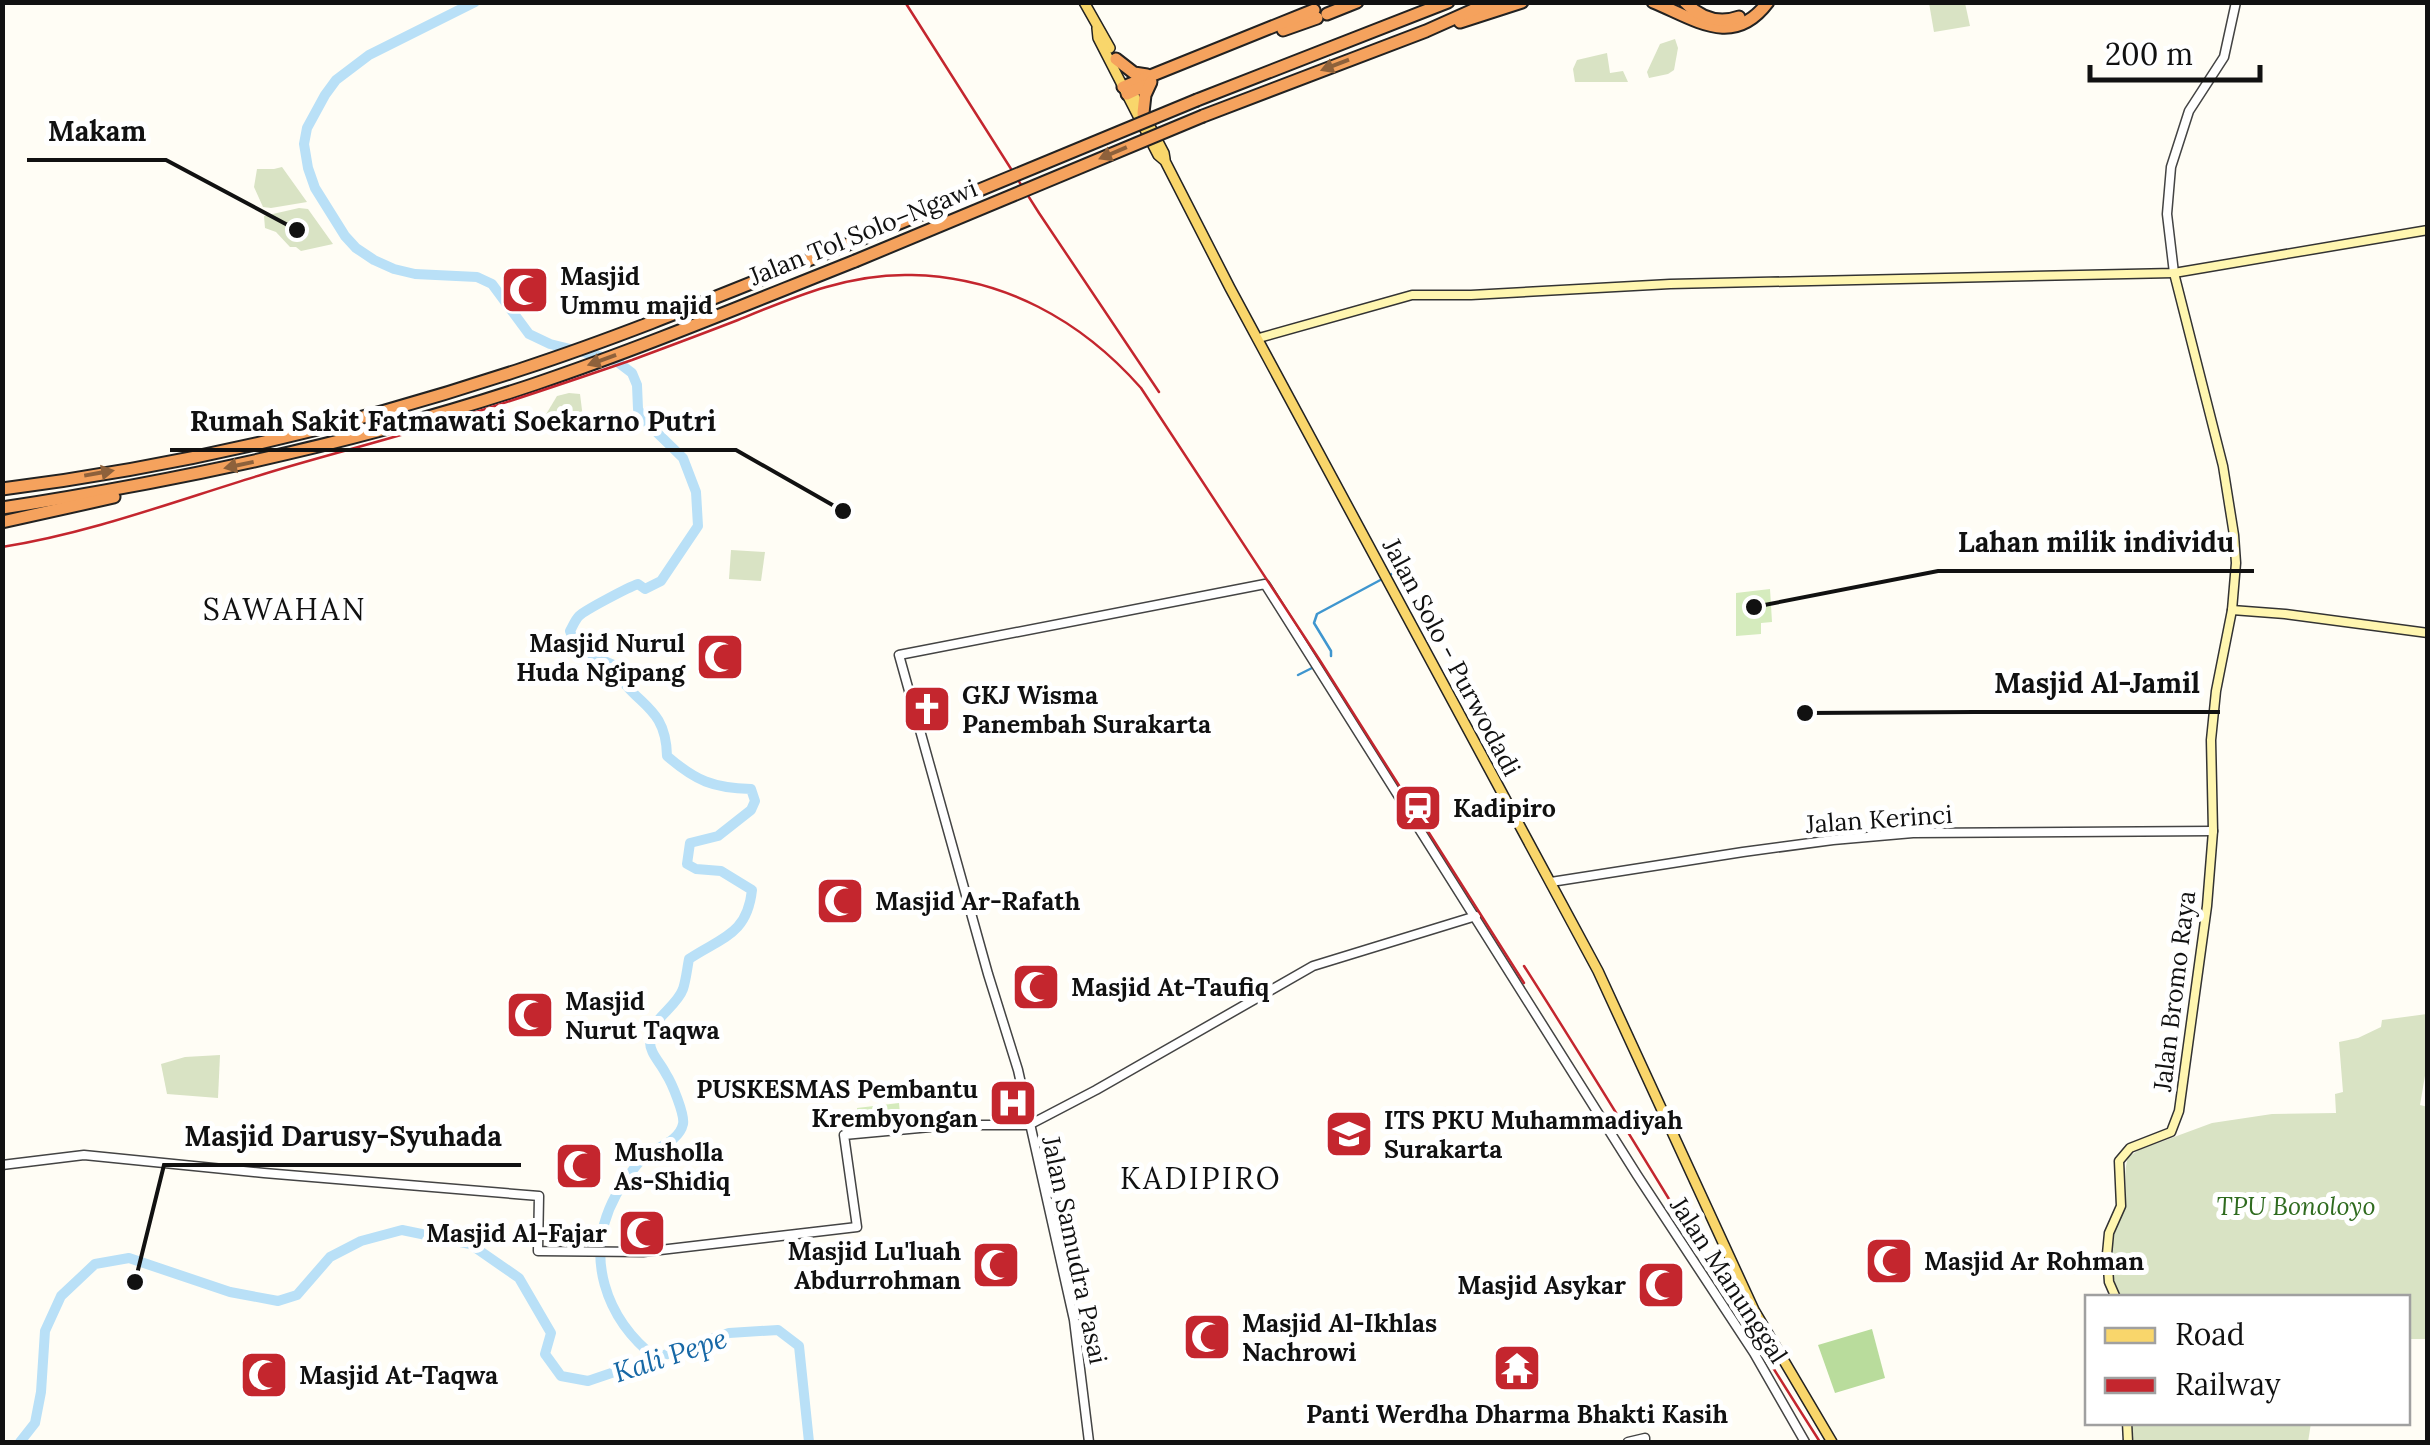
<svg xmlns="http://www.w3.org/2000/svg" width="2430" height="1445" font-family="Lora,serif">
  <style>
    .green { fill: #d5ebbd }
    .forest { fill: #b9dc9c }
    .cemetery { fill: #d9e3c4 }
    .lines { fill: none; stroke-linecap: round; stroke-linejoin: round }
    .stream { stroke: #3f96cf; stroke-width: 2.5 }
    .river { stroke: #b9e0f7; stroke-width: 10 }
    .tertiary-casing { stroke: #444; stroke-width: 11 }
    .secondary-casing { stroke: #333; stroke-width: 11 }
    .primary-casing { stroke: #222; stroke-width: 12 }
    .motorway-casing { stroke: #222; stroke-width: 15 }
    .tertiary { stroke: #fff; stroke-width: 8 }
    .secondary { stroke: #fff6b0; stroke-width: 8 }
    .primary { stroke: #f9d66b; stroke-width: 9 }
    .motorway { stroke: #f5a25d; stroke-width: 11 }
    .rail { stroke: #c4262e; stroke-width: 2.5 }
    .motorway-bridge-casing { stroke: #222; stroke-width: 15; stroke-linecap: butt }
    .motorway-bridge { stroke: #f5a25d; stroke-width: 11 }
    .oneway { fill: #8e613b }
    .labels { text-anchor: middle; stroke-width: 10; stroke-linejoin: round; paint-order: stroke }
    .street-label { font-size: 25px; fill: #111; stroke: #fff }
    .poi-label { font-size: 25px; font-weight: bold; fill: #111; stroke: #fff; text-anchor: start }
    .park-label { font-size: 25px; font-style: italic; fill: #2f6b1f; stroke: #fff }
    .water-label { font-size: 28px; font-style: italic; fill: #1768a6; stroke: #fff }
    .quarter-label { font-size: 30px; letter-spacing: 2.5px; fill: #111; stroke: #fff }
    .leader { fill: none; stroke: #111; stroke-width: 4 }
    .callout-dot { fill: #111; stroke: #fff; stroke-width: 4 }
    .callout-label { font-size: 28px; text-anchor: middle; font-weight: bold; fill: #111; stroke: #fff; stroke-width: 10; stroke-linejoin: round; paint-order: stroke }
  </style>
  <rect width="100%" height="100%" fill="#fffdf5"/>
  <g class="green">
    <polygon points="1770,589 1772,622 1761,623 1761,634 1736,636 1736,593"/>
    <polygon points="899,1103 901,1125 858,1130 857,1108"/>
  </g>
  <polygon class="forest" points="1872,1329 1885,1378 1835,1393 1818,1345"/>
  <g class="cemetery">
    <polygon points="1929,3 1965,3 1970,26 1934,32"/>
    <polygon points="1675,39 1678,48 1674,70 1668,74 1649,78 1647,72 1660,44"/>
    <polygon points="1607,53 1610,73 1623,71 1628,82 1575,82 1573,69 1577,60"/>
    <polygon points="282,167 307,202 271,208 263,207 254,187 257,169 274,169"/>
    <polygon points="299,208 308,209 333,244 301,251 296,247 290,247 276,232 265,228 264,216"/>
    <polygon points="569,393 580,394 583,418 551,421 545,416 557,396"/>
    <polygon points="731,550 765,552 761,581 729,579"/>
    <path d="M2427,1014V1064L2420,1105L2428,1107L2427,1339H2408V1298L2122,1297C2110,1283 2109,1245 2114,1226C2116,1218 2123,1214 2125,1205C2127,1189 2123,1173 2128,1157L2139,1150L2212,1123L2272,1114L2336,1113L2335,1094L2343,1092L2339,1042L2358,1038L2381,1027L2382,1020Z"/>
    <polygon points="220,1055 218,1098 167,1094 161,1064 185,1057"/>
    <polygon points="2132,1423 2132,1422 2311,1423 2308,1442 2132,1442"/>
  </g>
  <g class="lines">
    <g class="stream">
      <polyline points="1331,656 1331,651 1314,623 1317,614 1399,570"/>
      <polyline points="1298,675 1312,668"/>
    </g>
    <g class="river">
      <path d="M475,2L369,55L336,80L325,95L307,128L304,144L308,168L315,188L345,236L356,248L374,260L394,269L415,274L477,277L492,284L529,334L550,344L615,360L632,373L637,385L638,409L643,419L683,458L696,492L698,526L661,581L645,589L638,584C629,587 585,610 579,616C575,620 573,626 570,631C576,651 595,657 614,665C631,706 666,702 667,756C696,781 713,788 751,789L755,801L751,810L718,836L690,843L687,864L696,869L721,871L752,890C747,935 722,937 689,959C687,969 686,980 683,989C676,1008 650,1019 650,1040C649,1053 661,1063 666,1074C672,1083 685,1115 683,1124C679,1142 656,1147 643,1158C632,1169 624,1182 616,1195C583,1255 605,1319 657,1359"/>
      <polyline points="20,1442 35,1423 41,1392 45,1331 61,1296 95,1264 129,1258 230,1292 278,1301 297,1295 330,1257 361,1241 402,1230 470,1244 519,1278 551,1333 545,1354 561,1376 588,1381 729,1333 778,1330 799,1346 809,1442"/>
    </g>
    <g class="tertiary-casing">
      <g id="tertiary">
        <polyline points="2174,273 2167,214 2171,167 2189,111 2224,57 2236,2"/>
        <polyline points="1551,882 1743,852 1833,840 1913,833 2213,831"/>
        <polyline points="2,1165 84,1155 264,1173 539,1196 538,1251 643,1252 857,1227 844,1135 952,1125 1029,1125 1096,1090 1313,966 1476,916"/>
        <polyline points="1089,1442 1074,1320 1018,1070 988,974 899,655 1265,584 1637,1175 1754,1353 1805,1442"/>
        <polyline points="1628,1442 1645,1438 1645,1442"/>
      </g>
    </g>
    <g class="secondary-casing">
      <g id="secondary">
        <polyline points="1259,338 1412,295 1471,295 1670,284 2174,273 2428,230"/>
        <polyline points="2232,610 2285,614 2428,633"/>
        <polyline points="2116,1298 2109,1282 2107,1254 2109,1233 2121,1206 2119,1161 2130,1148 2171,1132 2179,1111 2207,906 2213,831 2211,740 2216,691 2232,610 2236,563 2234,535 2223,466 2174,273"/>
        <polyline points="2127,1422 2128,1442"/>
      </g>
    </g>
    <g class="primary-casing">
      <g id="primary">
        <polyline points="1084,2 1110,48"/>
        <polyline points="1097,28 1098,38 1158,155 1165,161 1230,288 1598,971 1754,1310 1832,1442"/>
        <polyline points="1130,88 1164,153 1165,159"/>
      </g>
    </g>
    <g class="motorway-casing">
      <g id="motorway">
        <path d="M1653,2C1695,19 1733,49 1768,2"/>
        <path d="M1685,2C1700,18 1719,24 1739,17"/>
        <polyline points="1327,14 1357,2"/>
        <polyline points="1460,22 1522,2"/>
        <polyline points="1283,30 1317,18"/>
        <polyline points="1116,59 1134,73 1147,75"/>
        <polyline points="1123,87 1314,10"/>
        <polyline points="1127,94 1150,83"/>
        <polyline points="1197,100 1448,2"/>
        <polyline points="1143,113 1145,95 1151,82"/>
        <polyline points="1203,116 1426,31 1491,2"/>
        <path d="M2,489C178,467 354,425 522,369C635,332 745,285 856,241"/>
        <path d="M2,508C183,480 362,442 535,384C644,347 749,303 855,261"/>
        <polyline points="2,522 114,497"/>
      </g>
    </g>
    <use href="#tertiary" class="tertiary"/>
    <use href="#secondary" class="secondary"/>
    <use href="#primary" class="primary"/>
    <use href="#motorway" class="motorway"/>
    <g class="rail">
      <polyline points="905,2 1039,213 1159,392"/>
      <path d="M2,547C91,533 178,500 264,474C319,457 376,443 431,426C498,406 565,383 632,360C667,347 702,334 738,320C794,297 849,273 912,275C1003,277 1081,320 1141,388L1319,659L1524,983"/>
      <path d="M1524,966C1625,1123 1719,1285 1820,1442"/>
    </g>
    <g class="motorway-bridge-casing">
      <g id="motorway-bridge">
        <polyline points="856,241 1197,100"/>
        <polyline points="855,261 1203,116"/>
      </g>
    </g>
    <use href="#motorway-bridge" class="motorway-bridge"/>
  </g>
  <defs><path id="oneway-solid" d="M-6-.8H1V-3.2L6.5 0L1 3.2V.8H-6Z" transform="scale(2.5)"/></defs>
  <g class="oneway">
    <use href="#oneway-solid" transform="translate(1335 65) rotate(159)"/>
    <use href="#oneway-solid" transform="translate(1113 153) rotate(157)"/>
    <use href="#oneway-solid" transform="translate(602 360) rotate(160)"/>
    <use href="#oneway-solid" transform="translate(239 465) rotate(168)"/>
    <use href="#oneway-solid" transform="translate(99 473) rotate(-10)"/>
  </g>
  <defs>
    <g id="mosque-square" transform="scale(2.5)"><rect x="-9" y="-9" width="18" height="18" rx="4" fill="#c4262e" stroke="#fff"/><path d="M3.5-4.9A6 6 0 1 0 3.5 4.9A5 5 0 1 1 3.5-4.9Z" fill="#fff"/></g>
    <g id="church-square" transform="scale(2.5)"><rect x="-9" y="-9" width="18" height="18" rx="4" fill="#c4262e" stroke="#fff"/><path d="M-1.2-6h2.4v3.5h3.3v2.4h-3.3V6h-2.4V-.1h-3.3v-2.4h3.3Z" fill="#fff"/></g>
    <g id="station-square" transform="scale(2.5)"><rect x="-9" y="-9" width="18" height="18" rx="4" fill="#c4262e" stroke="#fff"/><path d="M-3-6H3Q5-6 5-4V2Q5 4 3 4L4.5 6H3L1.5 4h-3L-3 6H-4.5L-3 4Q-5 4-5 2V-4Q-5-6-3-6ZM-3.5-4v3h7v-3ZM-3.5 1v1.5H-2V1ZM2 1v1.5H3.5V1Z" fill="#fff"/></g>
    <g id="hospital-square" transform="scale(2.5)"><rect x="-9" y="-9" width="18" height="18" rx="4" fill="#c4262e" stroke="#fff"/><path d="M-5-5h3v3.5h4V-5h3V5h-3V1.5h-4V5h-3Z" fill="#fff"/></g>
    <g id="university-square" transform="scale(2.5)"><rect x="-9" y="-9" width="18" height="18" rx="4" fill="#c4262e" stroke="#fff"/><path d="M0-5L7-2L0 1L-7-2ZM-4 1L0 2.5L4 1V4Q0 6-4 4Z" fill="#fff"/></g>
    <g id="temple-square" transform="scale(2.5)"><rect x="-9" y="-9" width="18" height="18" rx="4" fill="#c4262e" stroke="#fff"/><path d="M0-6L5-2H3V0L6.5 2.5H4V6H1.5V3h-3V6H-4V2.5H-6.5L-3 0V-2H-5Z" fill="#fff"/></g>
  </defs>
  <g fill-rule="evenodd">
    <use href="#mosque-square" x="525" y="290"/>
    <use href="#mosque-square" x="720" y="657"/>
    <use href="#church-square" x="927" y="709"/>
    <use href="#station-square" x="1418" y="808"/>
    <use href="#mosque-square" x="840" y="901"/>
    <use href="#mosque-square" x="1036" y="987"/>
    <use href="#mosque-square" x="530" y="1015"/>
    <use href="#hospital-square" x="1013" y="1103"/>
    <use href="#university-square" x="1349" y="1134"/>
    <use href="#mosque-square" x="579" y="1166"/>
    <use href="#mosque-square" x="642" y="1233"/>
    <use href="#mosque-square" x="1889" y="1261"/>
    <use href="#mosque-square" x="996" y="1265"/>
    <use href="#mosque-square" x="1661" y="1285"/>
    <use href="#mosque-square" x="1207" y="1337"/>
    <use href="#temple-square" x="1517" y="1368"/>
    <use href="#mosque-square" x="264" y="1375"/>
  </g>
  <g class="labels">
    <g class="street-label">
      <text transform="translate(863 232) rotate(-22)" y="9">Jalan Tol Solo–Ngawi</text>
      <text transform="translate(1452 657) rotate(62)" y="9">Jalan Solo - Purwodadi</text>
      <text transform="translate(1879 819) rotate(-4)" y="9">Jalan Kerinci</text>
      <text transform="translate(2174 991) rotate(-83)" y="9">Jalan Bromo Raya</text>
      <text transform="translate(1075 1250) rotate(78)" y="9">Jalan Samudra Pasai</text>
      <text transform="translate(1729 1280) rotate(57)" y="9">Jalan Manunggal</text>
    </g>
    <g class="poi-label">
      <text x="560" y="285">Masjid<tspan x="560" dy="29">Ummu majid</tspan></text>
      <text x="685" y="652" text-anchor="end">Masjid Nurul<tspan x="685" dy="29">Huda Ngipang</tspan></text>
      <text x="962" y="704">GKJ Wisma<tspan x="962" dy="29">Panembah Surakarta</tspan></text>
      <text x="1453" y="817">Kadipiro</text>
      <text x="875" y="910">Masjid Ar-Rafath</text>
      <text x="1071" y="996">Masjid At-Taufiq</text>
      <text x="565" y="1010">Masjid<tspan x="565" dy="29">Nurut Taqwa</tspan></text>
      <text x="978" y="1098" text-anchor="end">PUSKESMAS Pembantu<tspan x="978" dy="29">Krembyongan</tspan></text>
      <text x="1384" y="1129">ITS PKU Muhammadiyah<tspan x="1384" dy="29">Surakarta</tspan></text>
      <text x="614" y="1161">Musholla<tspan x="614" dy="29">As-Shidiq</tspan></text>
      <text x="607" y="1242" text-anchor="end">Masjid Al-Fajar</text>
      <text x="961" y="1260" text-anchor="end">Masjid Lu'luah<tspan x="961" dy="29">Abdurrohman</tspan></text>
      <text x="1924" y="1270">Masjid Ar Rohman</text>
      <text x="1626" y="1294" text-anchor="end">Masjid Asykar</text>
      <text x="1242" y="1332">Masjid Al-Ikhlas<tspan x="1242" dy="29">Nachrowi</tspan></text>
      <text x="299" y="1384">Masjid At-Taqwa</text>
      <text x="1517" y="1423" text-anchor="middle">Panti Werdha Dharma Bhakti Kasih</text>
    </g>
    <g class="park-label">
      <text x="2296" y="1215">TPU Bonoloyo</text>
    </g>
    <g class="water-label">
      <text transform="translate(670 1355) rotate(-18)" y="10">Kali Pepe</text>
    </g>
    <g class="quarter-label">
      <text x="285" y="620">SAWAHAN</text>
      <text x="1201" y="1189">KADIPIRO</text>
    </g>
  </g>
  <path class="leader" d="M297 230L166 160H27M843 511L736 450H170M1754 607L1938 571H2254M1805 713L1974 712H2220M135 1282L164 1165H521"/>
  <g class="callout-dot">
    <circle cx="297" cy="230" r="10"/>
    <circle cx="843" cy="511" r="10"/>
    <circle cx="1754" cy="607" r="10"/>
    <circle cx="1805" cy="713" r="10"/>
    <circle cx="135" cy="1282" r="10"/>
  </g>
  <g class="callout-label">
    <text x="97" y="141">Makam</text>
    <text x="453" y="431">Rumah Sakit Fatmawati Soekarno Putri</text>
    <text x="2096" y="552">Lahan milik individu</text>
    <text x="2097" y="693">Masjid Al-Jamil</text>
    <text x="343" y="1146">Masjid Darusy-Syuhada</text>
  </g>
  <rect width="2430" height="1445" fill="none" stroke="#111111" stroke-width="10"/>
  <rect x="2085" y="1295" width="325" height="130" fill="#ffffff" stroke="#a0a0a0" stroke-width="2.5"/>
  <rect x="2105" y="1328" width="50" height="15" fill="#f9d66b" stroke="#a0a0a0" stroke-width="2.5"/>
  <text x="2175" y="1345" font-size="30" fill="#111111">Road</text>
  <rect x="2105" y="1378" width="50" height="15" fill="#c4262e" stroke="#a0a0a0" stroke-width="2.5"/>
  <text x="2175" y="1395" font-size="30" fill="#111111">Railway</text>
  <path d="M2090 65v15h170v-15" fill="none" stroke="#111111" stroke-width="5"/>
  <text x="2105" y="65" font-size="30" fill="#111111" stroke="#ffffff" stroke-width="8" paint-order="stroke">200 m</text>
</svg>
